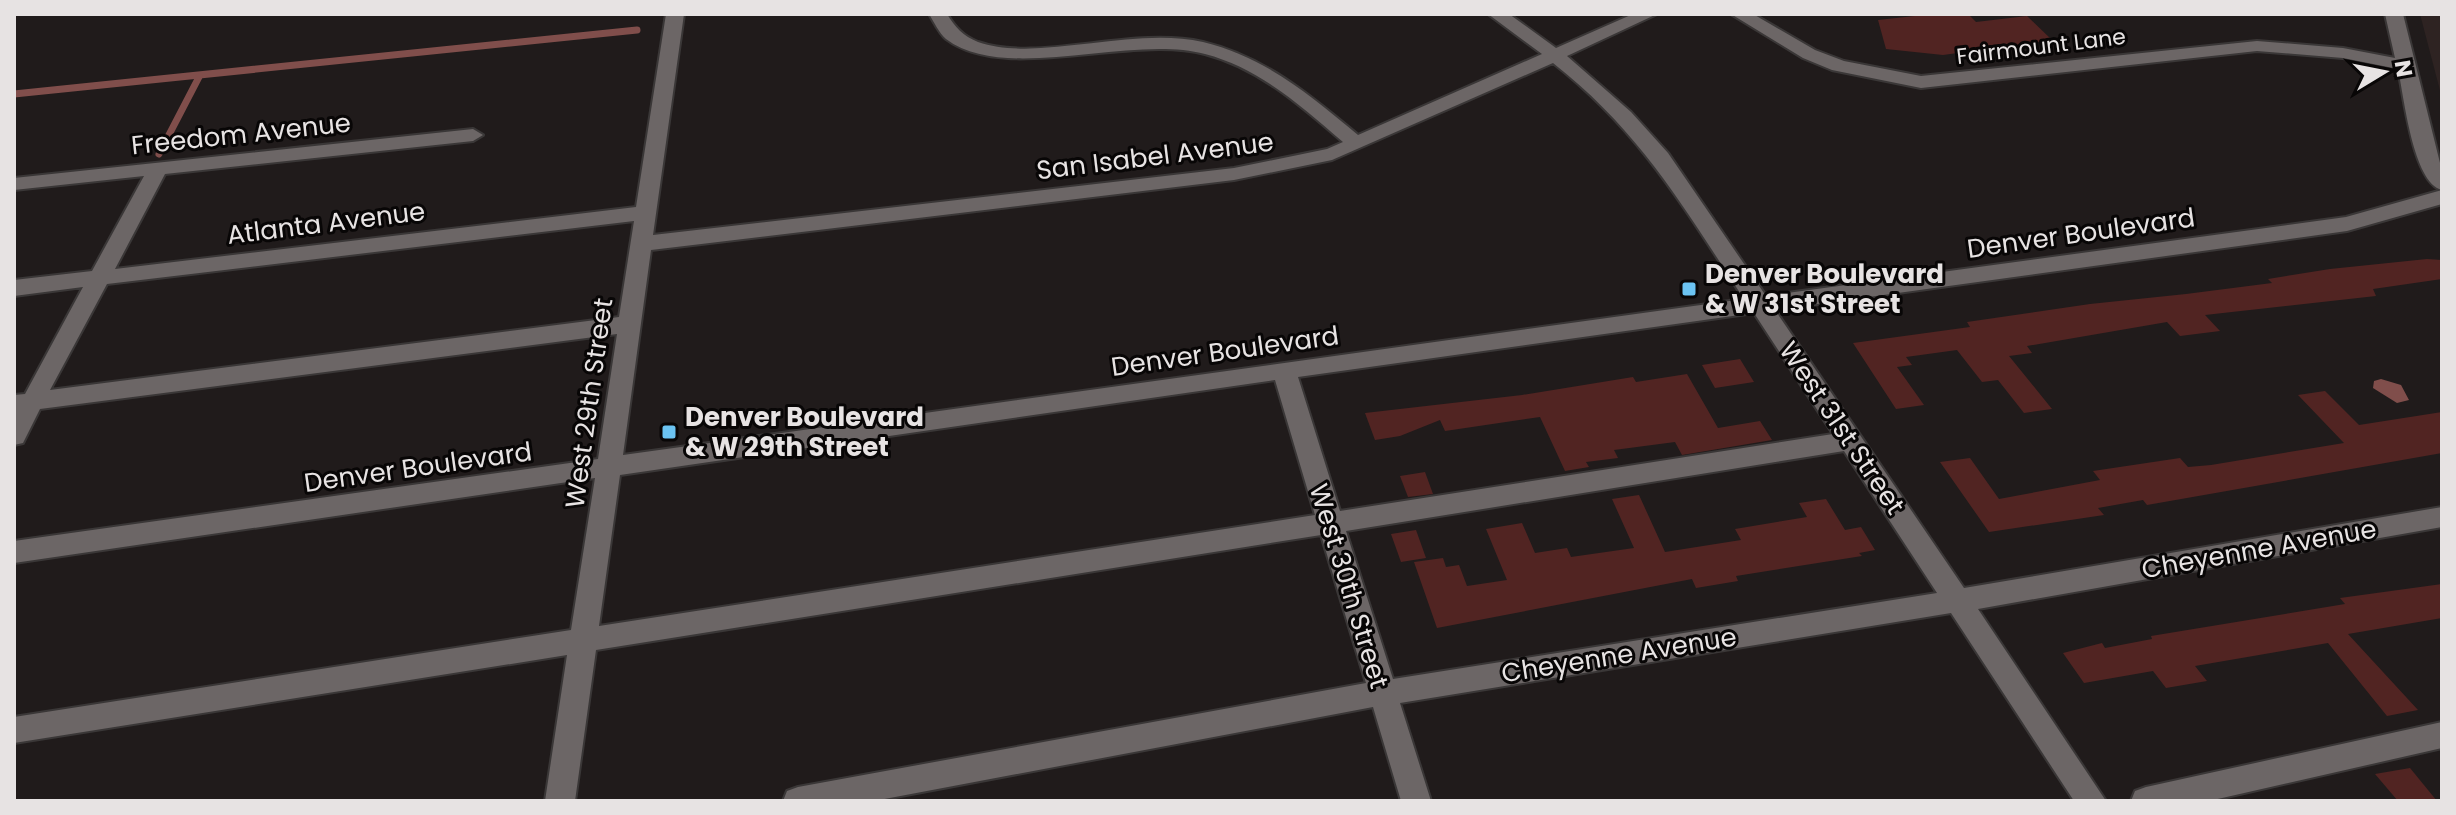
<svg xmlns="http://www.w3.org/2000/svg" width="2456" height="815" font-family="Poppins,sans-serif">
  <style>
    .built { fill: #2e2322 }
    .water { fill: #804e4b }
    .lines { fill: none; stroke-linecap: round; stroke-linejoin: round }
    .stream { stroke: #804e4b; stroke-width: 7 }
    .building { fill: #512422 }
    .minor-casing { stroke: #3a3737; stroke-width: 4 }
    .minor { fill: #6c6666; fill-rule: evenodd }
    .poi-dot { fill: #6bc3f2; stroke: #080606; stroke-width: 3 }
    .labels { text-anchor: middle; stroke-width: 6; stroke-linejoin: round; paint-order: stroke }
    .far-street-label { font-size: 22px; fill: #e7e3e3; stroke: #080606 }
    .street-label { font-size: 26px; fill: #e7e3e3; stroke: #080606 }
    .poi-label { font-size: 26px; font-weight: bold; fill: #e7e3e3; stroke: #080606; text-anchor: start }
  </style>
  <rect width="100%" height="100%" fill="#201b1b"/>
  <polygon class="built" points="2420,14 2442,14 2442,98"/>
  <polygon class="water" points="2381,379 2401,385 2409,400 2397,403 2373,388 2374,381"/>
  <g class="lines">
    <g class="stream">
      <polyline points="14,94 637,30"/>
      <polyline points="159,154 199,77"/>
    </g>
  </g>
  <g class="building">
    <polygon points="1933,14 1968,14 1976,22 2027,16 2052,40 1943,55 1886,49 1878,20"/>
    <polygon points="2427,259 2442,260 2442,279 2373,289 2376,296 2205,315 2220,331 2180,336 2167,322 2027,346 2032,353 2009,356 2052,409 2024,413 1998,380 1982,382 1957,350 1906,357 1912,365 1897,367 1924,405 1896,409 1853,343 1970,327 1967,322 2090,304 2186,294 2272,283 2268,279 2330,269"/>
    <polygon points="1740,359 1754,382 1715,388 1702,365"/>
    <polygon points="1687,374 1718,428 1760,421 1772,440 1682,455 1675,442 1614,450 1618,458 1586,462 1589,467 1565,471 1540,417 1445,431 1440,420 1400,436 1375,440 1365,413 1522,395 1633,377 1636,382"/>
    <polygon points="2325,391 2359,425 2442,412 2442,453 2147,505 2143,500 2098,508 2104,515 1989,532 1940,462 1970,458 1999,499 2100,480 2093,471 2180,458 2188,467 2211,465 2344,443 2298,395"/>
    <polygon points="1425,472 1433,494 1408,497 1400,476"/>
    <polygon points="1639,495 1665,552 1741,540 1735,529 1807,517 1799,503 1826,499 1845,530 1861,527 1875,550 1859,553 1862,556 1736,576 1738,581 1696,588 1692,579 1437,628 1414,562 1443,558 1446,567 1459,565 1467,586 1507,580 1486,529 1522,523 1535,553 1567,548 1571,557 1634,548 1612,499"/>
    <polygon points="1416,530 1426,558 1401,562 1391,534"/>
    <polygon points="2442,584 2442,618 2348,634 2418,710 2387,716 2328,643 2195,666 2207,681 2166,688 2153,671 2084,683 2063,653 2102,643 2105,648 2152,639 2151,636 2345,604 2340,598"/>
    <polygon points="2410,768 2437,801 2398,801 2375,774"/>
  </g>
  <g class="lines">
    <g class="minor-casing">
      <g id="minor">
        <path d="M666,14H684L653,235L1234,168L1327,149L1343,142C1301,106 1259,68 1205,54C1129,34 1006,84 946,39C939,33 934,22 929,14H947C955,27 963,36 978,42C1039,63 1130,26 1203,42C1265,57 1310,95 1358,135L1542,54L1488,14H1509L1556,48L1633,14H1657L1567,56L1631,112L1668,153L1766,296L2346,217L2442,190C2413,183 2404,97 2398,69L2343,58L2257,51L1921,88L1832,70L1803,58L1731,14H1753L1815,50L1844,61L1921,76L2257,41L2343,48L2395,58L2385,14H2403L2442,171V204L2347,231L1775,310L1964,588L2442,507V527L1978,609L2106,801H2074L1951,613L1400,703L1431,801H1401L1373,707L874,801H783L787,791L798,787L1366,683L1321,535L596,650L575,801H545L567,655L14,743V717L571,630L595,478L14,563V541L598,459L617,334L40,409L23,443L14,445V395L25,394L83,287L14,296V280L92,271L144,176L14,190V178L473,129L483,135L473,141L165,174L115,269L636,207ZM1553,63C1641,132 1684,208 1744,299L623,455L651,250L1234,180L1332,160ZM634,221L619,317L50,390L107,284ZM1754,313L1833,434L1340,511L1298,377ZM1275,380L1315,515L599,626L620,475ZM1844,451L1937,593L1393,679L1346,531Z"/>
        <polygon points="2442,722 2442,748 2209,801 2131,801 2135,791 2146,787"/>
      </g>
    </g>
    <use href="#minor" class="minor"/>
  </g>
  <g class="poi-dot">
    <rect x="1681" y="281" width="16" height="16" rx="4"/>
    <rect x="661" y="424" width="16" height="16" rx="4"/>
  </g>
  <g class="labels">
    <g class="far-street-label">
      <text transform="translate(2041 46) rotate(-7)" y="8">Fairmount Lane</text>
    </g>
    <g class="street-label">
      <text transform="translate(241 134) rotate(-6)" y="9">Freedom Avenue</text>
      <text transform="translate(1155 156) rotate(-7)" y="9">San Isabel Avenue</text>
      <text transform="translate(326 223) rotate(-7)" y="9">Atlanta Avenue</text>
      <text transform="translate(2081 233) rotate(-8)" y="9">Denver Boulevard</text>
      <text transform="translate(1225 351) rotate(-8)" y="9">Denver Boulevard</text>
      <text transform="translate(589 403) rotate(-82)" y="9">West 29th Street</text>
      <text transform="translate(1842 428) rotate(56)" y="9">West 31st Street</text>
      <text transform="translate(418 467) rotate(-8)" y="9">Denver Boulevard</text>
      <text transform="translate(2259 549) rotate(-10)" y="9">Cheyenne Avenue</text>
      <text transform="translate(1349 586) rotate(73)" y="9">West 30th Street</text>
      <text transform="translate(1619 655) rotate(-9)" y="9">Cheyenne Avenue</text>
    </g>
    <g class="poi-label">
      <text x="1705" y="283">Denver Boulevard<tspan x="1705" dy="30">&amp; W 31st Street</tspan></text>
      <text x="685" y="426">Denver Boulevard<tspan x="685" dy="30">&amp; W 29th Street</tspan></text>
    </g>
  </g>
  <rect width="2456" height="815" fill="none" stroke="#e7e3e3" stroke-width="32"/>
  <g transform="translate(2384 72) rotate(80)" stroke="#080606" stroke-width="6" paint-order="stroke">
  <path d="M0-6L14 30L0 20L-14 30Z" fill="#e7e3e3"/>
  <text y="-12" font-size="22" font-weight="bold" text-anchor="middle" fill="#e7e3e3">N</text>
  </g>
</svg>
